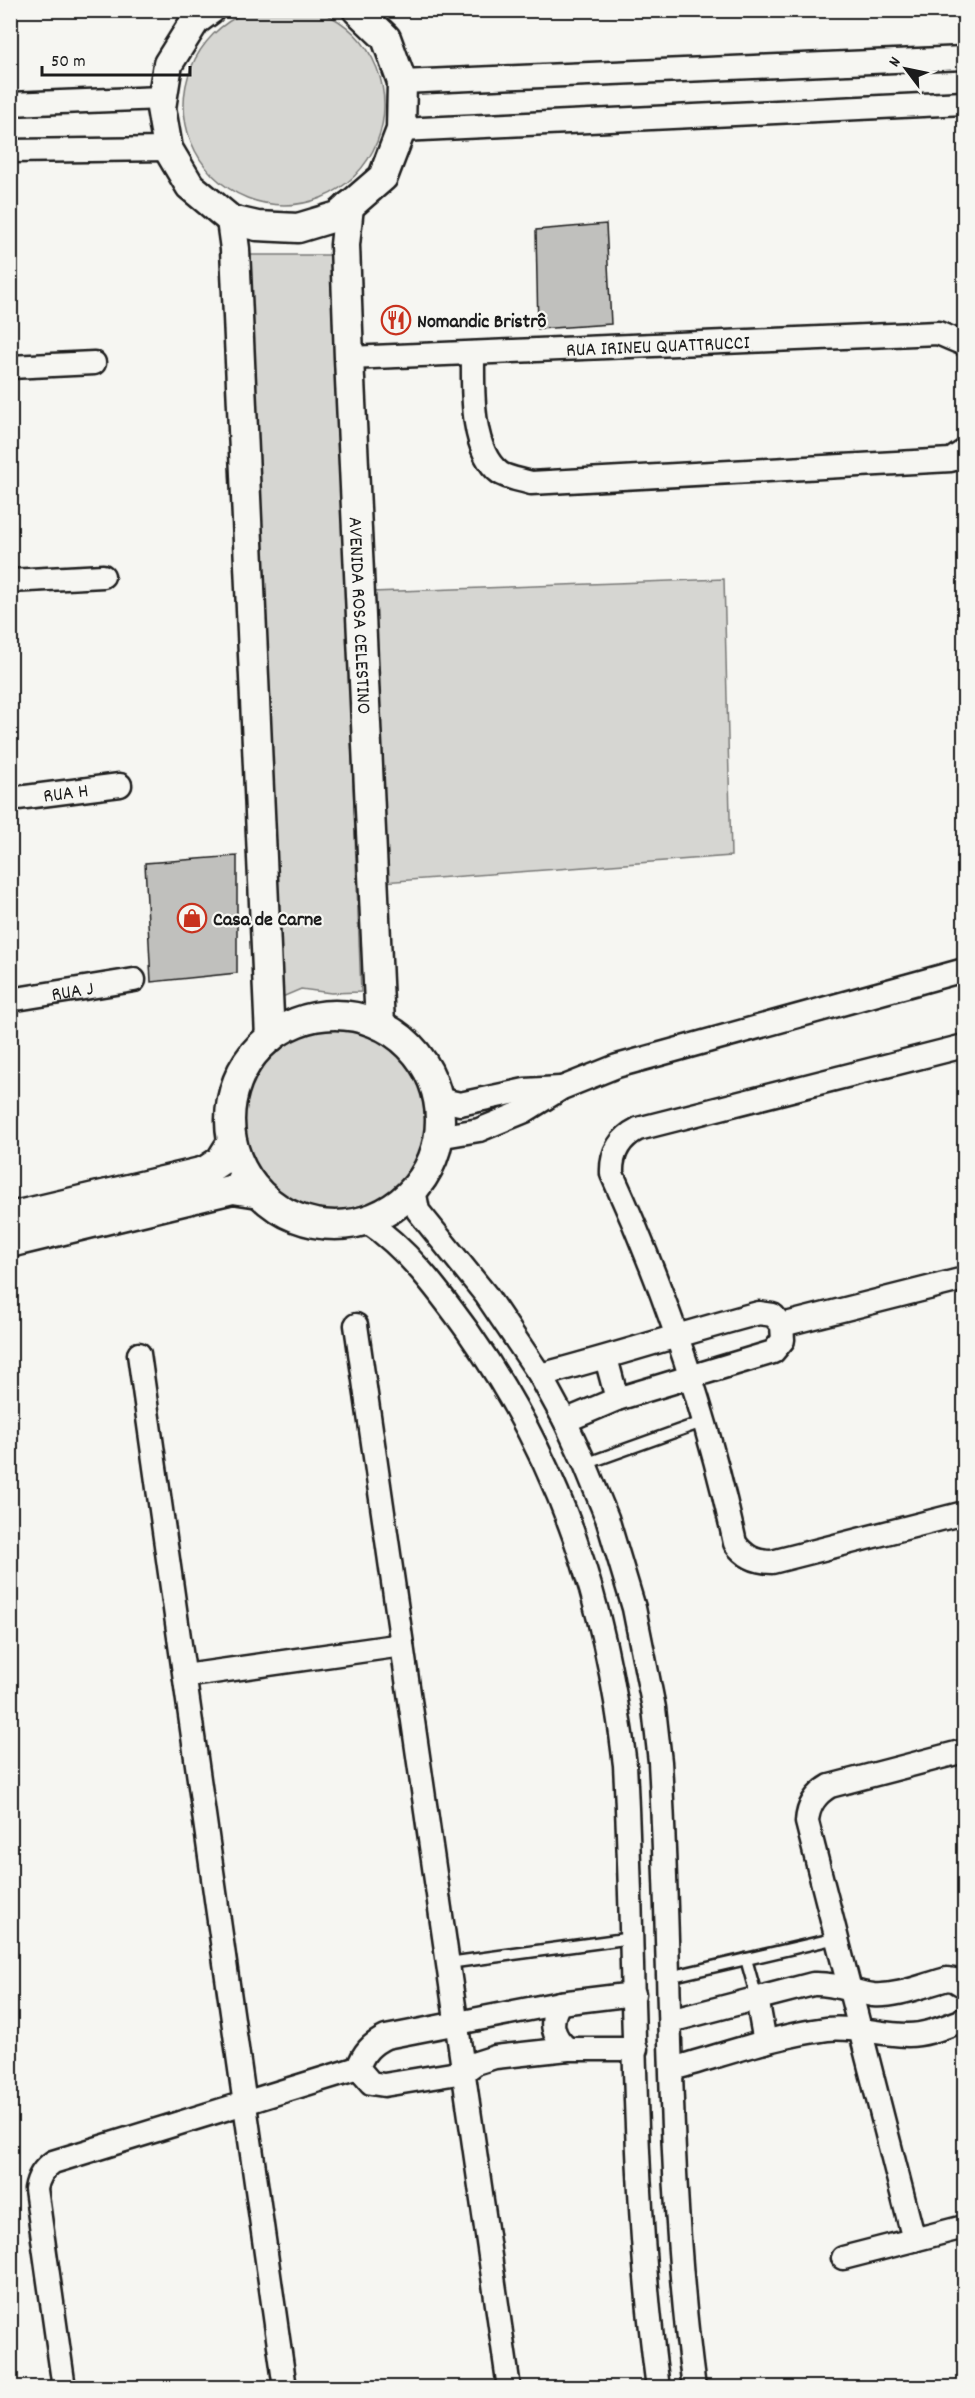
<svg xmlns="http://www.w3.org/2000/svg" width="975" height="2398" font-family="Dekko,sans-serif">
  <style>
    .green { fill: #d6d6d2; stroke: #797977; stroke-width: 1.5 }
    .building { fill: #c0c0bd; stroke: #1c1c1c; stroke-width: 1.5 }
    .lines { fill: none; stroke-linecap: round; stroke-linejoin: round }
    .service-casing { stroke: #1c1c1c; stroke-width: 15 }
    .minor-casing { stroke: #1c1c1c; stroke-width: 27 }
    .tertiary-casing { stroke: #1c1c1c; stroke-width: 33 }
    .service { stroke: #f6f6f2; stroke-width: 10 }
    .minor { stroke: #f6f6f2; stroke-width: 22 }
    .tertiary { stroke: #f6f6f2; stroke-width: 28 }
    .labels { text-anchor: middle; stroke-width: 4.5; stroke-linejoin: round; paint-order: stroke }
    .poi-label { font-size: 20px; font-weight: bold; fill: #1c1c1c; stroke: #f6f6f2; text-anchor: start }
    .street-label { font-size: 20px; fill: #1c1c1c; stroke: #f6f6f2 }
  </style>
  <rect width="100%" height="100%" fill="#f6f6f2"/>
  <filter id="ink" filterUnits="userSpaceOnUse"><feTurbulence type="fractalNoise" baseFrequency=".0167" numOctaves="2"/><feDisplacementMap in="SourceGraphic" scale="12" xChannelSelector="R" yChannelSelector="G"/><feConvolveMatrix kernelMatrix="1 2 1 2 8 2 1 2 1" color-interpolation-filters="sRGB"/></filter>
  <g filter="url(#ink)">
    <g class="green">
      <circle cx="284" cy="105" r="100"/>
      <polygon points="250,255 333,255 361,992 331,993 301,989 273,1001"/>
      <polygon points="724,579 731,856 383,882 372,592"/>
      <circle cx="335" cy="1120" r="90"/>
    </g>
    <g class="building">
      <polygon points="606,224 611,324 538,329 536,230"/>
      <polygon points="237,856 237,973 151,982 145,863"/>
    </g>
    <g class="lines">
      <g class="service-casing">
        <g id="service">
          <polyline points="585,1464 705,1421"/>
          <polyline points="746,1959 757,1998"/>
          <polyline points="448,1963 632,1938"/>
          <polyline points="669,1977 837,1938"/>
        </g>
      </g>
      <g class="minor-casing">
        <g id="minor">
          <polyline points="402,82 964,58"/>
          <polyline points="10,104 162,98"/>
          <polyline points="401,130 964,103"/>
          <polyline points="10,151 168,149"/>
          <path d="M473,354C473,387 470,451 500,473C507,478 522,480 531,483L951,460L964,451"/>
          <path id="s1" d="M349,358L938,333L964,344"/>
          <polyline points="10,367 94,363"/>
          <polyline points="10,581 103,576"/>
          <path id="s2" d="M10,799L120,785"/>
          <path id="s3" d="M10,1000L134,980"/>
          <path d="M964,1046L638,1129C620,1138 611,1153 612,1174C667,1295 707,1413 735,1543C744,1556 755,1562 772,1562L964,1513"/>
          <polyline points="438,1099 460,1104 525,1090 560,1088"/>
          <polyline points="438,1137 479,1130 525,1111 562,1088 617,1066 964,970"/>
          <path d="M414,1189L418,1211L486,1295L540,1375L565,1421L585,1464L607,1518L634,1608L654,1708L660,1762C672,1971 666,2181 694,2388"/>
          <path d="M366,1221C407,1248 438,1290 467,1330C562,1465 606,1603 625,1765C636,1973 630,2182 658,2388"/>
          <polyline points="356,1325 509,2388"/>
          <polyline points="782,1325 964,1279"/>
          <polyline points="139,1354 285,2388"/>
          <polyline points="606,1358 617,1399"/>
          <path d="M540,1375C614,1356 686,1332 759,1313L773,1315L782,1325L783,1340L773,1352L617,1399L565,1421"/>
          <polyline points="185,1676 402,1645"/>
          <path d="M634,1994L560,2003L386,2037C371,2044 363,2053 358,2068L371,2083L384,2085L464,2072L476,2063L495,2057L568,2049H636"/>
          <polyline points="757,1998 765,2042"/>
          <path d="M560,2003C549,2020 551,2036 568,2049"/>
          <path d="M670,2021L813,1984C836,1983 851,1992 873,1995C897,1997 924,1985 947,1979L954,1980L964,1986"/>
          <path d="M672,2069C723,2055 774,2036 827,2029C854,2026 881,2035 908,2035C927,2035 944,2027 961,2021L964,2018"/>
          <path d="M914,2240L807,1822C808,1805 816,1794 830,1786L964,1751"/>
          <polyline points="843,2258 964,2227"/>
          <path d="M64,2388L36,2189C38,2177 43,2169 53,2162L358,2068"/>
        </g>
      </g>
      <g class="tertiary-casing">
        <g id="tertiary">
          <polyline points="210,10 195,21 168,64 161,108 168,149 190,186 231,220 257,226 298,228 338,216 383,177 401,130 402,82 386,38 357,10"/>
          <path id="s4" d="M349,206L345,245L349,358L380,1025"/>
          <polyline points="231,220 235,249 270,1038"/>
          <circle cx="335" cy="1120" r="105"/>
          <polyline points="10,1217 205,1171 220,1161 232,1142"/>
          <polyline points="10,1243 233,1189 259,1193"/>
        </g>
      </g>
      <use href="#service" class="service"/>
      <use href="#minor" class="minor"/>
      <use href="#tertiary" class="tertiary"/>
    </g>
  </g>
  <defs>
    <g id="restaurant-ring" transform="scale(1.5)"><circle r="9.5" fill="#f6f6f2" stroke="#c8321e" stroke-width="1.5"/><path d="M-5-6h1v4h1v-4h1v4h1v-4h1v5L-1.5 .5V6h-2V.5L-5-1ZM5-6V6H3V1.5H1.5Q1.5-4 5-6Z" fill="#c8321e"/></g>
    <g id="shop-ring" transform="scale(1.5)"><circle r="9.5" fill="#f6f6f2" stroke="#c8321e" stroke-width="1.5"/><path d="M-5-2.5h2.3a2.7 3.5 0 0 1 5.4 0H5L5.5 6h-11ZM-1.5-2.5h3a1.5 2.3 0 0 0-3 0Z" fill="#c8321e"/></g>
  </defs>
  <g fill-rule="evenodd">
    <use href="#restaurant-ring" x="396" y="320"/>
    <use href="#shop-ring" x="192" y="918"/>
  </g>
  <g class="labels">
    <g class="poi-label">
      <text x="417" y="327">Nomandic Bristrô</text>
      <text x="213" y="925">Casa de Carne</text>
    </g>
    <g class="street-label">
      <text dy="7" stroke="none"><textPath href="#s1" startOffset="309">RUA IRINEU QUATTRUCCI</textPath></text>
      <text dy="7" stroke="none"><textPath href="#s4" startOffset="410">AVENIDA ROSA CELESTINO</textPath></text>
      <text dy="7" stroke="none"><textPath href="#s2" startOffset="56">RUA H</textPath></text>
      <text dy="7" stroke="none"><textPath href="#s3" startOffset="63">RUA J</textPath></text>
    </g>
  </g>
  <rect width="975" height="2398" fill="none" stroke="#f6f6f2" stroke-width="36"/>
  <rect x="18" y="18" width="939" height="2362" fill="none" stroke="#1c1c1c" stroke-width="2" filter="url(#ink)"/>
  <g transform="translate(906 69) rotate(302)" stroke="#f6f6f2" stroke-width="4.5" paint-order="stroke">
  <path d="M0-4.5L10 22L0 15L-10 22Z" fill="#1c1c1c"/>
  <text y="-9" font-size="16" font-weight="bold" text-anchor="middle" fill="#1c1c1c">N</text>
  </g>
  <path d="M42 66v9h148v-9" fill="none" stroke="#1c1c1c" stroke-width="3"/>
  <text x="51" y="66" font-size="18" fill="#1c1c1c" stroke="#f6f6f2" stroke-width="4.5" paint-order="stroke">50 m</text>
</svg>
